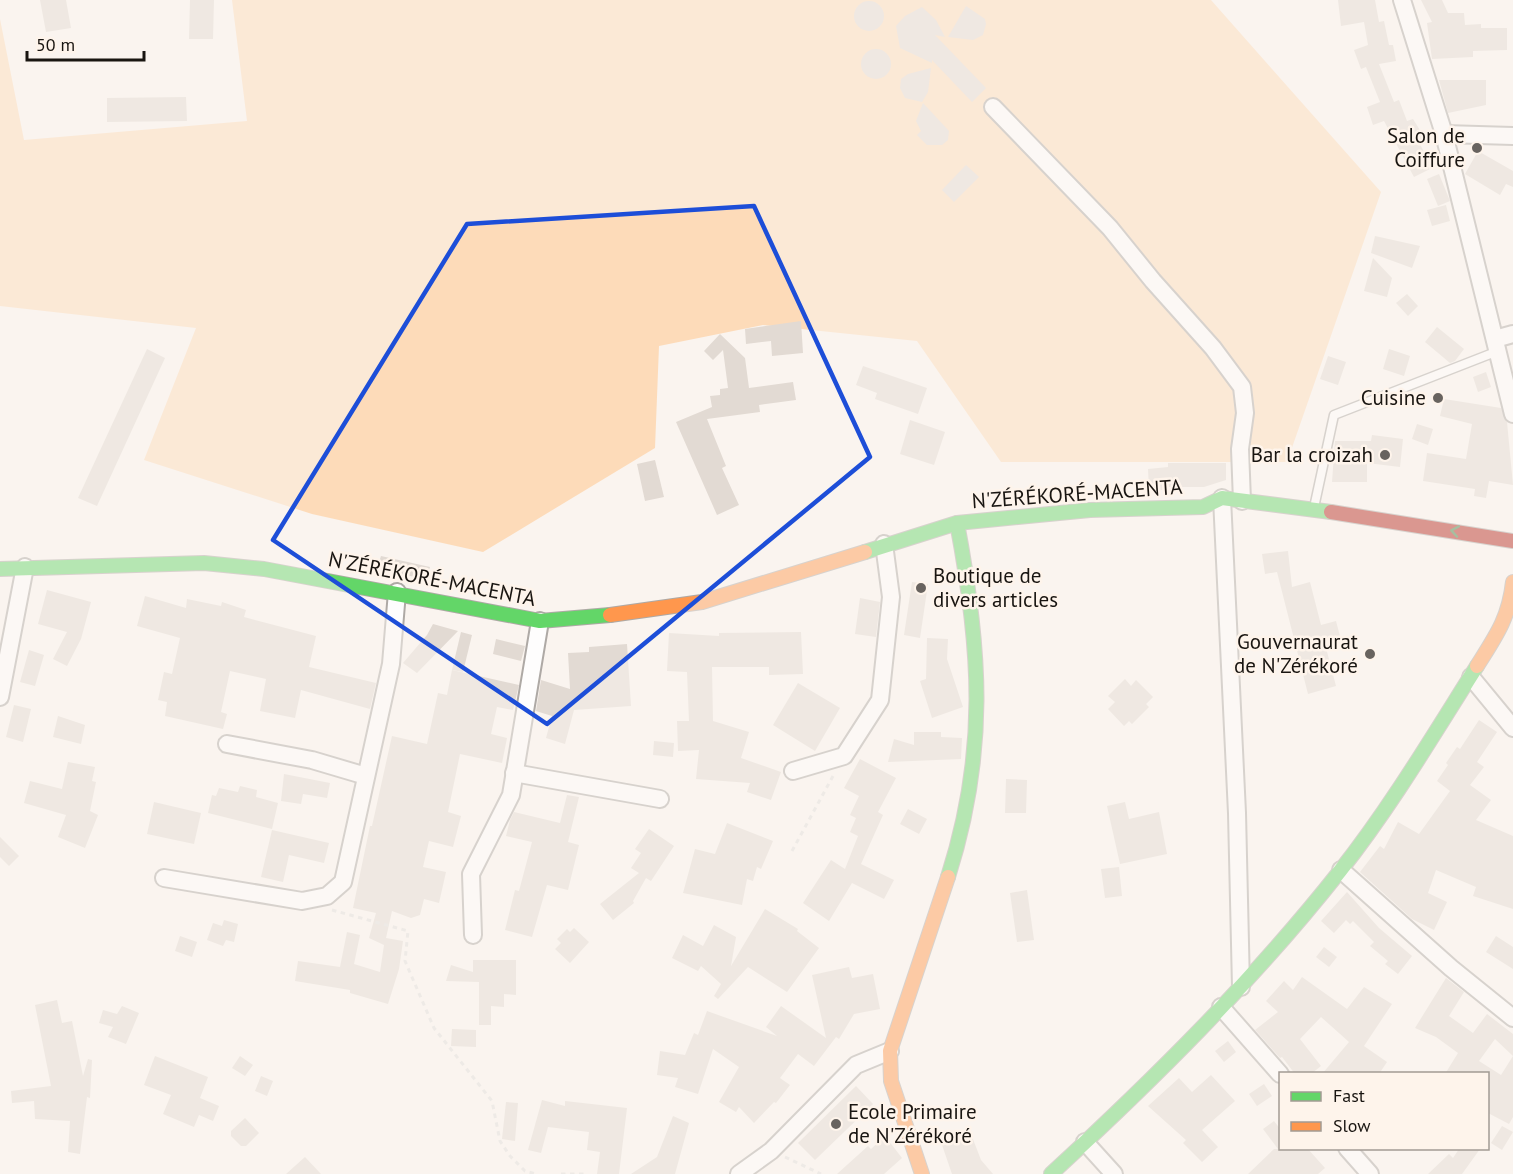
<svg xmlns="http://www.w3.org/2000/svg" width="1513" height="1174" font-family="'PT Sans',sans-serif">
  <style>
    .green { fill: #fddbb9 }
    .building { fill: #e2dad3 }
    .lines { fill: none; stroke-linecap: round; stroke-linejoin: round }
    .lane-casing { stroke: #aea9a5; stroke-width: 11 }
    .street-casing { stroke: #aea9a5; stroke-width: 20 }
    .fast-casing { stroke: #aea9a5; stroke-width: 16 }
    .slow-casing { stroke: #aea9a5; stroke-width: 16 }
    .jam-casing { stroke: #aea9a5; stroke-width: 16 }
    .path { stroke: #e0dedc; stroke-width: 3; stroke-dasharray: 4.5 4.5; stroke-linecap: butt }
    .lane { stroke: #fefdfd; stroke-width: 8 }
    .street { stroke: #fefdfd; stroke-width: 16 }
    .fast { stroke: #63d668; stroke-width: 14 }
    .slow { stroke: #ff974d; stroke-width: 14 }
    .jam { stroke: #b3261e; stroke-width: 14 }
    .oneway { stroke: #427f41 }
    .marked { fill: none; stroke: #1d4ed8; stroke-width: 4.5; stroke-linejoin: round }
    .poi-dot { fill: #68635f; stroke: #fef4eb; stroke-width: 2 }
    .labels { text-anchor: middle; stroke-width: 5; stroke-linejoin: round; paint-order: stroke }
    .poi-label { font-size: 21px; fill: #191511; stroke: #fef4eb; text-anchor: end }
    .street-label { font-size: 21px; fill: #191511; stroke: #fef4eb }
  </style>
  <rect width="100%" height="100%" fill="#faf4ef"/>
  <polygon class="green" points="232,0 1211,0 1381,192 1287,462 1001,462 917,341 763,325 659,346 655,448 483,552 312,514 144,460 196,328 0,306 0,19 24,140 247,121"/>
  <g class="building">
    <polygon points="40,0 66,0 71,28 46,32"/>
    <polygon points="190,0 214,0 213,39 189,39"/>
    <polygon points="1338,0 1375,0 1379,22 1384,21 1389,45 1393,45 1396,61 1379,64 1394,102 1399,100 1407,121 1413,119 1426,140 1420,144 1432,168 1414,177 1384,121 1373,125 1367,107 1380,102 1366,67 1361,69 1354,50 1368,45 1364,22 1341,26"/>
    <polygon points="1421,0 1442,0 1448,13 1464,13 1465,25 1481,24 1481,28 1507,28 1507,50 1473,51 1473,57 1432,59 1427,23 1432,22"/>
    <circle cx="869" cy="16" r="15"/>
    <polygon points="966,6 985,19 986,24 983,35 973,40 948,37"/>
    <polygon points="922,7 936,20 945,37 935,35 986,88 972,102 932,60 932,63 900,48 896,26 905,16"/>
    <circle cx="876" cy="64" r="15"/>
    <polygon points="931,68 928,92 922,102 905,98 900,88 901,79 908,74"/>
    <polygon points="1439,80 1486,80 1486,105 1448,113"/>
    <polygon points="186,97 187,121 107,122 107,98"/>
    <polygon points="923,103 949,131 948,140 942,145 927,145 917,135 921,131 916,121"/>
    <polygon points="1478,151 1513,171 1513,187 1506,184 1500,195 1465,174"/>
    <polygon points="966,165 979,177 954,202 942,190"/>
    <polygon points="1439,174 1450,201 1438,206 1427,179"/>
    <polygon points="1446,205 1450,221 1432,226 1427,210"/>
    <polygon points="1375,236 1420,246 1412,268 1371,253"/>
    <polygon points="1373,258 1392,278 1387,297 1364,291"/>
    <polygon points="1407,294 1418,306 1408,316 1396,303"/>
    <polygon points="801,321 803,353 772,356 771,341 746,344 745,329"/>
    <polygon points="1437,327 1464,349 1455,361 1450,363 1425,342"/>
    <polygon points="720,334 745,358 749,388 793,382 796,400 759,405 760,412 707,419 726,466 722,468 739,505 717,515 676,422 712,407 710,396 720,395 720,389 728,388 723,350 713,360 704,351"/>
    <polygon points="147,349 165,358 97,506 78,498"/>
    <polygon points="1389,349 1410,356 1404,376 1383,369"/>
    <polygon points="1328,356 1346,362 1338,385 1320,379"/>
    <polygon points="863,366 927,388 918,414 875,399 877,393 856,385"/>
    <polygon points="1486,372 1491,387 1478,392 1473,377"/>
    <polygon points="1444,399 1501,408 1507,422 1513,485 1489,481 1486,498 1474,496 1475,489 1423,481 1427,453 1466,459 1472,424 1440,416"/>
    <polygon points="910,420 945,432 934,465 900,454"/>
    <polygon points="1417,424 1433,429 1428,445 1412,439"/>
    <polygon points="1372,435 1403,439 1400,467 1367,463 1367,482 1332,482 1335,441 1371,441"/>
    <polygon points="655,460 664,497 645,501 637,464"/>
    <polygon points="1168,463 1226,463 1226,480 1204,487 1166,487 1166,490 1149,490 1148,469 1168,467"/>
    <polygon points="1288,551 1292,587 1310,582 1321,625 1336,621 1341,640 1325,644 1336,686 1308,694 1277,572 1265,574 1262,554"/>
    <polygon points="381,556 430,567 426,579 383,571 384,567 378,565"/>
    <polygon points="912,582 928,584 920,638 904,635"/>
    <polygon points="47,590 91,602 81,639 67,666 53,659 67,632 38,624"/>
    <polygon points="145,596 186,608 187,599 221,606 222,602 246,610 244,617 316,636 309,667 376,683 370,709 301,690 295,718 260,711 266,679 230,671 221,712 227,714 223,729 165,716 167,702 158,700 164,672 172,674 180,638 137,626"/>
    <polygon points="860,598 880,602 876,637 855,634"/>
    <polygon points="433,624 458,631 417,673 403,663 427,635"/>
    <polygon points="461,632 472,635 463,672 452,670"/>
    <polygon points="801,632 803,674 769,675 769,667 712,667 713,721 749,732 741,758 781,772 771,800 747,792 750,783 696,779 699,750 678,751 677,721 689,721 687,672 667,671 669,633 719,636 719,633"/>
    <polygon points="927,638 948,639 947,659 963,707 932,718 920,681 926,679"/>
    <polygon points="496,639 525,646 521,661 493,654"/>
    <polygon points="627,644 631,706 574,710 565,744 546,738 552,716 536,711 541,680 570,689 568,653 589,652 589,647"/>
    <polygon points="29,650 44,655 35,686 20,682"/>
    <polygon points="452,670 519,685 513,710 497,707 491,734 507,738 502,763 460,754 448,812 461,816 453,847 429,841 423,867 446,872 439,903 424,899 420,915 411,918 392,911 386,938 403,941 399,969 388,1004 350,993 350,990 295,981 298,961 340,967 347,932 360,935 354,964 380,972 384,945 369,938 376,913 353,908 370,826 372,826 392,736 427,744 438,693 447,695"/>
    <polygon points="1125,679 1131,686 1136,680 1153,697 1146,704 1149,707 1132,724 1129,721 1124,726 1108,709 1115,702 1108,696"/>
    <polygon points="798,683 840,708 815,751 773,725"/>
    <polygon points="14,705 31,709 23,742 6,737"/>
    <polygon points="58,716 85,725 81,744 53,737"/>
    <polygon points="1479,720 1497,732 1477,762 1484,767 1470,785 1491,800 1476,820 1513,836 1513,909 1473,896 1476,887 1436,870 1428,893 1447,902 1434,930 1412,919 1360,872 1380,846 1384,849 1398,822 1419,834 1450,791 1437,781 1448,765 1446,763 1457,747 1460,749"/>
    <polygon points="914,732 941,732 941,737 962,738 961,759 888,762 894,739 914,745"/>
    <polygon points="654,741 674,743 673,757 653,755"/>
    <polygon points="860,759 896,778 878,812 883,815 861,864 894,880 884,899 852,883 829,921 803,903 831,860 845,869 858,836 850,832 856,818 850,815 859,796 844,788"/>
    <polygon points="68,762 95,767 92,781 96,782 90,811 98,815 85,848 58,837 66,815 24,803 30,781 62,789"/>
    <polygon points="284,774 330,783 327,798 303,794 301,804 281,801"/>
    <polygon points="1006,779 1027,780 1026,813 1005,813"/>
    <polygon points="240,786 257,790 256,797 278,803 272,829 208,813 212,795 216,796 219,788 238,792"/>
    <polygon points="567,795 579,797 568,842 579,845 568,890 547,885 532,937 505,930 515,890 519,891 532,842 506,836 510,820 514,812 560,823"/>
    <polygon points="154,802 201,813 194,844 147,834"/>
    <polygon points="1125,802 1129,819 1159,812 1167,854 1120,864 1107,806"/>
    <polygon points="908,809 927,819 919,834 900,824"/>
    <polygon points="727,823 773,841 761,869 757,867 753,881 747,879 742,905 683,893 695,849 715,854"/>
    <polygon points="649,829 674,846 651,881 646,878 633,901 634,903 613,920 600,904 639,873 631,868 641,853 635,849"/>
    <polygon points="272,830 329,843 324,863 289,855 283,882 261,877"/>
    <polygon points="0,837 19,856 9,866 0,857"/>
    <polygon points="1119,867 1122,896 1105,898 1101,869"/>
    <polygon points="1027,890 1034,940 1017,942 1010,893"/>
    <polygon points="1347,892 1379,928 1412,956 1398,974 1385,964 1388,961 1370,946 1374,942 1353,921 1350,924 1346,920 1334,933 1321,921"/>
    <polygon points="765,909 798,929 797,931 819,948 787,992 748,967 718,999 714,996 721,984 701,966 698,971 672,958 683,935 703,946 714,925 736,937 731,966"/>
    <polygon points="224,920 238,924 234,942 226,940 223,946 207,940 213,923 222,926"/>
    <polygon points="574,928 589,942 570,963 555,949 561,943 557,939 567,929 570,932"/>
    <polygon points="180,936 197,942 192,957 175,951"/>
    <polygon points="1496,936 1513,947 1513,969 1486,952"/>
    <polygon points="1324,947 1337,957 1329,967 1316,957"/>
    <polygon points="473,960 516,960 516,995 504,994 504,1007 491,1006 491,1025 479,1025 479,982 446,981 451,965 473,972"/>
    <polygon points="849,967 852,978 873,974 880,1009 854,1014 839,1039 836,1037 814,1066 798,1054 780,1078 790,1085 776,1103 774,1102 754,1123 739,1107 736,1112 719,1102 739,1067 713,1049 698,1094 675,1087 678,1078 657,1075 660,1051 685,1055 694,1033 698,1035 707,1011 777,1036 766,1027 781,1006 826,1038 812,975"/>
    <polygon points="1302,977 1347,1009 1364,987 1392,1004 1364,1046 1387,1062 1379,1074 1322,1074 1349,1042 1321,1017 1300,1039 1321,1066 1311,1074 1295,1074 1282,1057 1280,1058 1257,1032 1255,1030 1278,1012 1266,1001 1284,981 1293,990"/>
    <polygon points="1446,978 1464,992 1449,1016 1473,1033 1487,1014 1513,1034 1513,1056 1495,1039 1479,1061 1501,1075 1513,1056 1513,1117 1509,1124 1488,1113 1488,1074 1445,1074 1458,1053 1436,1037 1415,1028"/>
    <polygon points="57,1000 62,1023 72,1021 83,1076 88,1059 92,1060 90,1098 87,1097 80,1154 68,1152 70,1121 35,1119 34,1101 12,1103 11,1091 51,1086 35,1005"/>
    <polygon points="122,1006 139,1013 126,1044 108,1037 113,1027 99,1023 103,1010 117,1014"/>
    <polygon points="452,1029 476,1030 476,1047 451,1046"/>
    <polygon points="1228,1041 1236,1052 1224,1062 1215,1051"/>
    <polygon points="155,1056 208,1077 200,1098 219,1106 213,1121 199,1115 194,1127 163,1114 171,1095 144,1085"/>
    <polygon points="240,1056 253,1065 245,1076 232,1068"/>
    <polygon points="1211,1075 1235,1101 1202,1130 1218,1147 1202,1162 1183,1143 1186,1140 1148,1106 1179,1078 1192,1092"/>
    <polygon points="261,1076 273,1081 267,1096 255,1091"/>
    <polygon points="1264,1084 1272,1096 1257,1106 1249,1094"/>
    <polygon points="856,1086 873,1104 815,1160 798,1143"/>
    <polygon points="542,1100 565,1106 565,1101 627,1108 619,1174 597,1174 600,1152 587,1150 589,1132 548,1127 541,1153 528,1150"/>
    <polygon points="506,1102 518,1103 515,1141 502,1139"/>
    <polygon points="673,1116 689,1123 675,1174 631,1174 657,1157"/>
    <polygon points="245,1118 259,1133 246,1146 241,1146 231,1136 231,1131"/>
    <polygon points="1274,1121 1281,1130 1281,1149 1308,1149 1325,1168 1318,1174 1248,1174 1274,1149 1278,1149 1263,1129"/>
    <polygon points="1502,1126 1513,1132 1502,1150 1491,1143"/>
    <polygon points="971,1134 981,1160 993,1174 952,1174 942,1145"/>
    <polygon points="885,1136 902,1158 884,1174 837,1174 868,1146 871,1149"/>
    <polygon points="1459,1149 1480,1149 1462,1174 1428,1174 1449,1154 1453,1158"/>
    <polygon points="305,1157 321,1174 286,1174"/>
  </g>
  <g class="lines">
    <g class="lane-casing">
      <polyline id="lane" points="1315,503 1334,415 1498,351"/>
    </g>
    <g class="street-casing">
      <g id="street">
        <polyline points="1402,0 1444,134 1513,414"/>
        <polyline points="993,107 1110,228 1153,281 1213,348 1242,387 1245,413 1240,449 1242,501"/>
        <polyline points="1444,134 1513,136"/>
        <polyline points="1495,339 1513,334"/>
        <polyline points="1222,498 1237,813 1241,987"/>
        <polyline points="1471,677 1513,728"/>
        <polyline points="0,697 25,567"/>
        <polyline points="227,744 312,760 366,776"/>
        <polyline points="793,771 844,756 880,700 891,597 884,544"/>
        <polyline points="514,773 660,799"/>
        <polyline points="1341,870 1451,968 1513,1018"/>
        <polyline points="164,878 302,901 327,896 343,882 391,664 397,592"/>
        <polyline points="473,935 471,874 511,795 540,621"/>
        <polyline points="1221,1007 1280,1074"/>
        <polyline points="1085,1142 1114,1174"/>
        <polyline points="1347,1148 1370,1174"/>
        <polyline points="739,1174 771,1151 856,1065 890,1051"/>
      </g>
    </g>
    <g class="fast-casing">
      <g id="fast">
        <polyline points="865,552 957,523 1090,510 1203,507 1222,498 1331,512"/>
        <polyline points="0,569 204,563 264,569 540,621 610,615"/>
        <path d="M948,877C988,752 981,650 957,523"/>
        <path d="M1051,1174C1154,1079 1253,981 1340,871C1390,808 1434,734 1477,666"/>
      </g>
    </g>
    <g class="slow-casing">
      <g id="slow">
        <polyline points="610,615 702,602 865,552"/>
        <path d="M1477,666C1496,636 1509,618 1513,582"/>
        <polyline points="922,1174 891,1081 890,1051 948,877"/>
      </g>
    </g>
    <g class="jam-casing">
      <polyline id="jam" points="1331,512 1513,541"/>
    </g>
    <g class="path">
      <polyline points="792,851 833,776"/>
      <polyline points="332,910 408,931 405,961 434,1028 492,1101 500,1141 510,1156 525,1171 536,1174"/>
      <polyline points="785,1157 821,1174"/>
      <polyline points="561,1174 585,1174"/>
    </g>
    <use href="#lane" class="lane"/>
    <use href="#street" class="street"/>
    <use href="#fast" class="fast"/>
    <use href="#slow" class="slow"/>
    <use href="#jam" class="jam"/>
  </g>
  <defs><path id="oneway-chevron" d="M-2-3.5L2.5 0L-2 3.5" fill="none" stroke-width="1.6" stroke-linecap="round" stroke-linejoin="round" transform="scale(1.5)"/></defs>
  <use class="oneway" href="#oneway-chevron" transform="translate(1455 531) rotate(-170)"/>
  <path d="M0 0H1513V1174H0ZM754,206L870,457L547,724L273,540L467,224Z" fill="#faf4ef" fill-opacity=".55" fill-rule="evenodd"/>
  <path class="marked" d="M754,206L870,457L547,724L273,540L467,224Z"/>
  <g class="poi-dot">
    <circle cx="1477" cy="148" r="6"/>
    <circle cx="1438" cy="398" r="6"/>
    <circle cx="1385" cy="455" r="6"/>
    <circle cx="921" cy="588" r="6"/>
    <circle cx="1370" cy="654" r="6"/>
    <circle cx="836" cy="1124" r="6"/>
  </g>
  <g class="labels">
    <g class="poi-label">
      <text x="1465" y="143">Salon de<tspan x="1465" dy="24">Coiffure</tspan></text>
      <text x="1426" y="405">Cuisine</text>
      <text x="1373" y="462">Bar la croizah</text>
      <text x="933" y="583" text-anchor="start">Boutique de<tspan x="933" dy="24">divers articles</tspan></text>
      <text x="1358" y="649">Gouvernaurat<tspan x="1358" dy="24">de N'Zérékoré</tspan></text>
      <text x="848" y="1119" text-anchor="start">Ecole Primaire<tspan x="848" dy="24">de N'Zérékoré</tspan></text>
    </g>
    <g class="street-label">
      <text transform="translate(1077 494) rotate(-4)" y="7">N'ZÉRÉKORÉ-MACENTA</text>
      <text transform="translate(432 579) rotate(11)" y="7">N'ZÉRÉKORÉ-MACENTA</text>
    </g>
  </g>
  <rect x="1279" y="1072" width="210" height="78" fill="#fef4eb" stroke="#a29b94" stroke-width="1.5"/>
  <rect x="1291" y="1092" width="30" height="9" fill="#63d668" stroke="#a29b94" stroke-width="1.5"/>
  <text x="1333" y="1102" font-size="18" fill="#191511">Fast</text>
  <rect x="1291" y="1122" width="30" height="9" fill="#ff974d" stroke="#a29b94" stroke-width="1.5"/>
  <text x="1333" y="1132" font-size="18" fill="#191511">Slow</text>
  <path d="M27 51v9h117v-9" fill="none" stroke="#191511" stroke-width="3"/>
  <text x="36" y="51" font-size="18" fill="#191511" stroke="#fef4eb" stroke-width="4.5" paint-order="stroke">50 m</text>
</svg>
